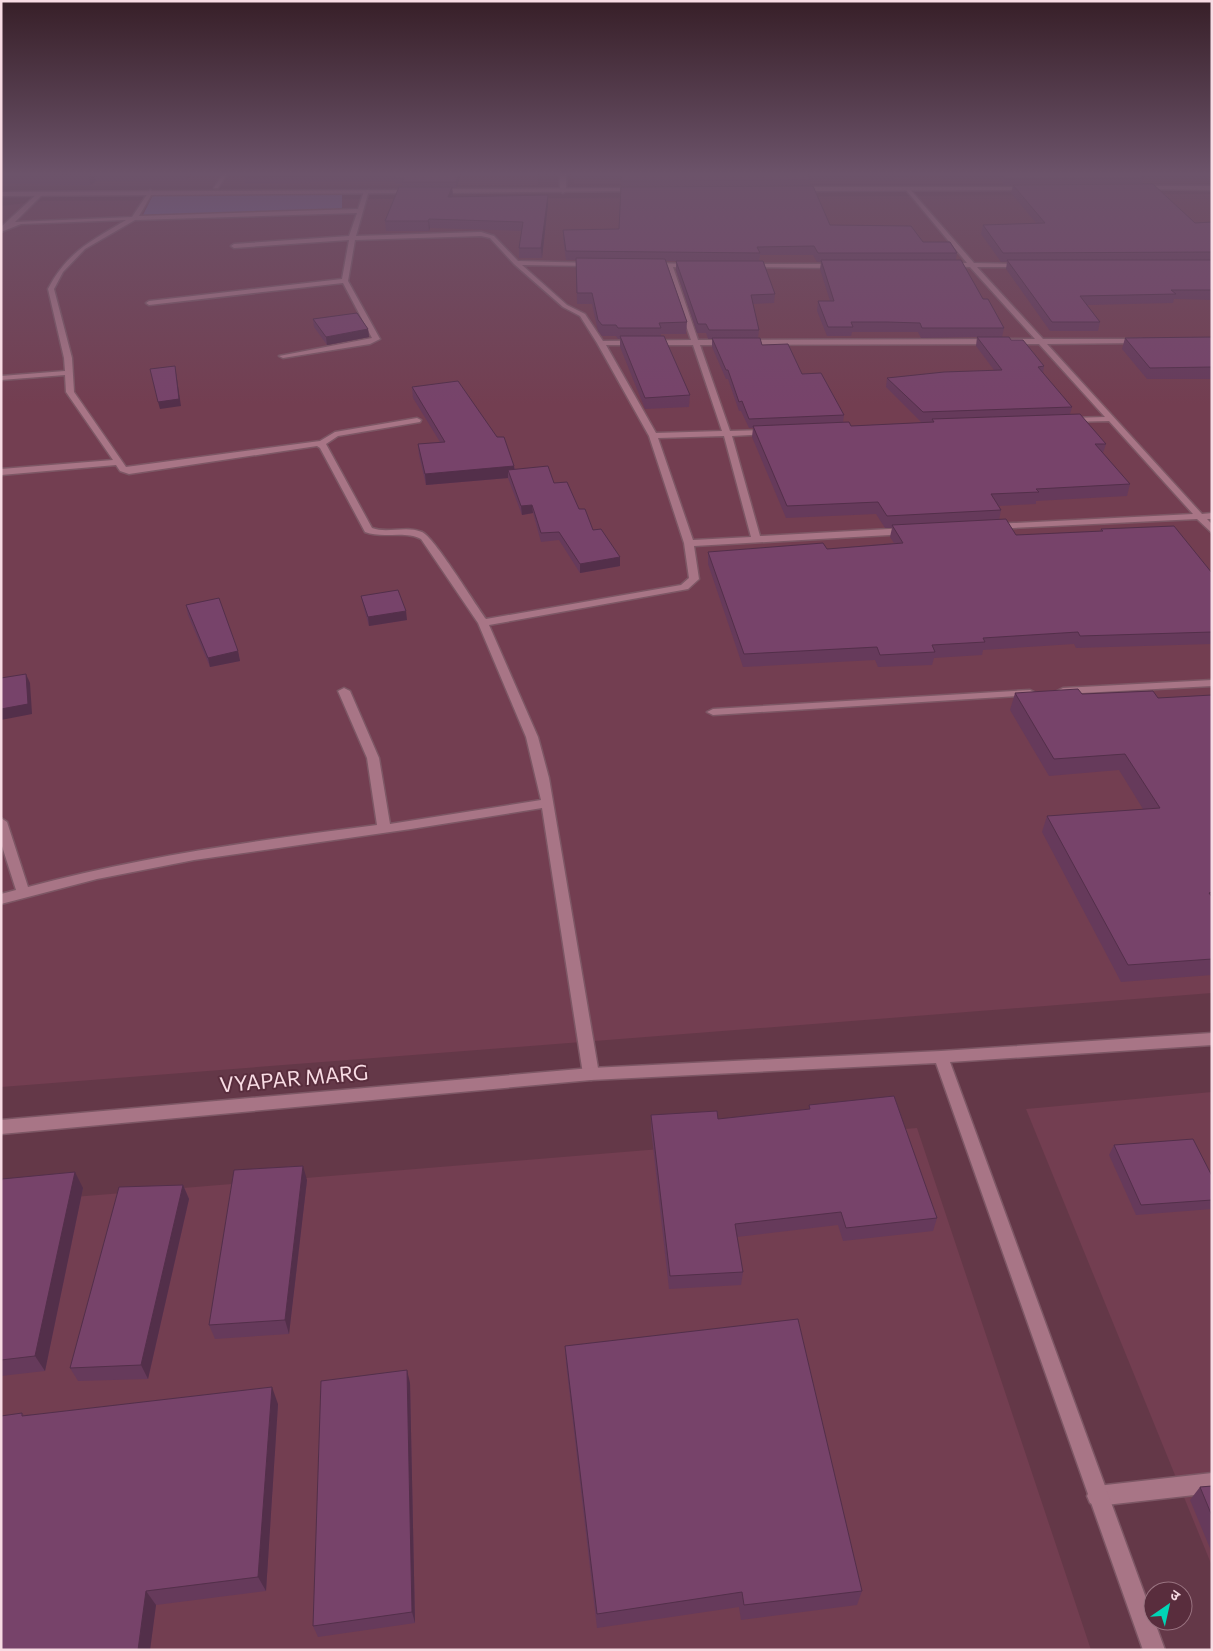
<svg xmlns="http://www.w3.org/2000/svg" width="1213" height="1651" font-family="Commissioner,'Noto Sans Devanagari',sans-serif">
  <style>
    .built { fill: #733e51 }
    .green { fill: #746596 }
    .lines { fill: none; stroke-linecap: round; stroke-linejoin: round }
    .street-casing { stroke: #7d5765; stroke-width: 3 }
    .secondary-casing { stroke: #7d5765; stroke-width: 3 }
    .street { fill: #a87586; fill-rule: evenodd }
    .secondary { fill: #a87586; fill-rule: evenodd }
    .wall { fill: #663a5b; fill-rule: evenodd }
    .shaded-wall { fill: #532f4a }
    .building { fill: #77436a; stroke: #532f4a }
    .labels { text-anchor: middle; stroke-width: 4; stroke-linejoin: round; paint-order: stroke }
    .near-street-label { font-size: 21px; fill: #f8dce4; stroke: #592d3d }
  </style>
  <rect width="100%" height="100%" fill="#643848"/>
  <g class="built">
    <polygon points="1,173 538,173 538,185 1,186"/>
    <polygon points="574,173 1212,173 1212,183 574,184"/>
    <polygon points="1212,194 1212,993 1,1087 1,206 44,201"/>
    <polygon points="1212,1092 1212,1566 1026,1109"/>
    <polygon points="917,1128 1091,1650 1,1650 1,1203"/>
  </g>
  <polygon class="green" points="153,195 342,195 342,211 140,221"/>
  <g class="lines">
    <g class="street-casing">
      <g id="street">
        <polygon points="223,173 228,173 218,188 214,188"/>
        <polygon points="560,173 566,173 566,191 563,193 560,191"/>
        <path d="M908,187L974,263L1024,264L1022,267H977L1043,339H1142V343H1139L1047,344L1202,514L1212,513V519H1207L1212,524V533L1197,519L991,529V525L994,524L1193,514L1109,421L1065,422V418H1068L1105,417L1039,344L700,345L730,431L768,430L772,432L768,434L732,436L760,536L907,528L912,531L907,534L694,546L699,579L688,589L489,625L538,737L549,778L599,1074L596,1078L591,1080L586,1078L583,1074L542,808L411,829L194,860L97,879L1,904V894L16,890L1,843V818L7,822L28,887C142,856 260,840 377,825L367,758L338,691L344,688L350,691L379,758L390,824L541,800L526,737L478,623L421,539C404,530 383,539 365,532L320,448L317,446L129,474L120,471L116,465L1,475V469L113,460L66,392L65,375L1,380V376L65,371L64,358L48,289C67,252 91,241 126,220L21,224L1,232V227L39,192L44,193L15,222L132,217L150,190L153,192L139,216L358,209L364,191L369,190L356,236L481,232L494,236L518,261L594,263L592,266L522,265L567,305L585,314L603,341L691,340L666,267L650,266L652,263L692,264L695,266L692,268L673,267L698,340L1035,339L970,267L945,266L947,263H967L906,190ZM357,213L349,236L234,244L231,246L234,248L349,240L342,279L149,301L146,303L149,305L343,283L372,338L279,356L283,358L370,344L380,339L348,281L355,240L481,236L490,238L514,264L563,307L580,316L597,343L649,436L684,543L689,578L681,585L486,619C475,604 434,537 422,532C405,525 388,534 372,528L326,444L338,436L420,422L421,420L417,418L335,432L320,441L126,467L74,392L72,358L54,289L63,272L85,249L135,220ZM606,345H693L722,431L656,433ZM724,436L751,537L693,540L658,438Z"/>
        <polygon points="747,264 837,264 840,266 837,268 745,267"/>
        <polygon points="1212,680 1212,686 1063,694 1057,691 1063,688"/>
        <polygon points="1030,690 1036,693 1034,695 713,715 707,712 713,709"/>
        <polygon points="1212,1473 1212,1493 1097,1506 1090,1503 1087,1496 1090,1489 1097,1486"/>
      </g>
    </g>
    <g class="secondary-casing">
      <g id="secondary">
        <polygon points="1141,186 1212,186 1212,190 1139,189"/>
        <polygon points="1029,187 1031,190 799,191 796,189 799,187"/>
        <polygon points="636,188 638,191 436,193 433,191 436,189"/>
        <polygon points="416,190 414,193 1,196 1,192"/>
        <polygon points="1212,1033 1212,1045 950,1062 1165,1650 1143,1650 936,1063 591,1080 1,1134 1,1120 591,1068 941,1051"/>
      </g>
    </g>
    <use href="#street" class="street"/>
    <use href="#secondary" class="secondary"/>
  </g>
  <g class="wall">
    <polygon points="1,173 192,173 187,180 96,181 91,185 1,184"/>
    <polygon points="246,173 462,173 456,188 452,188 453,197 548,204 542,258 519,258 519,248 522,231 430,228 429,231 386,231 385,221 402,187 402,184 395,184 395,181 245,183 244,177"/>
    <path d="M572,173H909L908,178H895V181L872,180L871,178L810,180L809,186L830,225L923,242L957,253L956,260L983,299L1004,328L1002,337L1011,340L1044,366L1043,373L1072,407L1070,414L1106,444L1103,453L1130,484L1127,496L1036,501V504L998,506L1001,510L999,520L1016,535L1100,531L1101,529L1212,573V644L1076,648L1074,644L983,650L982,655L934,658L932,665L878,667L875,660L743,667L708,564V552L827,549L894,543L890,537L892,528H885L876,514L786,518L752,437L753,428H749L741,411H739L728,379H726L712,347V339H708L706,333H697L676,270V261H680H666L687,322L686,334H661V336L690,395L689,407L645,409L620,347V339H618L616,336H602L598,331L592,304H577L576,260H566L563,238V230L619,229L621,179H572ZM760,255H813L817,262H821L820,269L830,301H818L817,311L827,336H851L852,332H918L921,338L977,337L976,346L994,370L887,378L886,387L921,422H931L851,426L843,422L844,415L802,374L762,345L758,338L759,330L753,304L774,303L775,294L759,261Z"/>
    <polygon points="940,173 1209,173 1208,179 1144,179 1142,184 1195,223 1212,222 1212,300 1174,299 1173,303 1087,305 1100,322 1098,331 1050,331 1006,269 1007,262 1001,262 981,234 983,225 1036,223 1011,193 1013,185 1005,185 999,179 943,179"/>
    <polygon points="313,319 368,329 369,337 327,345 314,327"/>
    <polygon points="1212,337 1212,379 1147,379 1122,349 1125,338"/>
    <polygon points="412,387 514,466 515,469 554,483 579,509 593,530 620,566 580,573 559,540 541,542 533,513 522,515 508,478 426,485 419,455 418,444 440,442 413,398"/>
    <polygon points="361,596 407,620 369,626 363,605"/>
    <polygon points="186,605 238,651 240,661 210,667 188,615"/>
    <polygon points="1015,693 1082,694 1158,698 1212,695 1212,975 1121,982 1042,832 1047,816 1143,809 1119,770 1049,776 1010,710"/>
    <polygon points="809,1105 937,1218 933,1231 843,1241 838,1225 737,1237 743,1272 741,1285 669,1289 651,1129 651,1115 718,1119 809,1109"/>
    <polygon points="1114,1145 1212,1176 1212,1209 1136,1215 1109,1155"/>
    <polygon points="307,1180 289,1334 215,1339 209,1325"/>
    <polygon points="1,1183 83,1188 45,1371 1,1376"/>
    <polygon points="183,1185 189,1199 148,1379 78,1381 70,1368"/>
    <polygon points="565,1346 862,1591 857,1605 741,1620 739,1607 597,1628 566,1363"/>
    <polygon points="410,1383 415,1623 318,1637 313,1626"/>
    <polygon points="278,1404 266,1591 156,1605 150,1650 22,1413 24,1415"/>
    <polygon points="1212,1486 1212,1553 1190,1500 1200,1487"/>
  </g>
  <g class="shaded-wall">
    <polygon points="90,173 94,173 96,181 91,185 88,175"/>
    <polygon points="186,173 192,173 187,180"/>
    <polygon points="459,173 462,173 456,188 456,182"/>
    <polygon points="452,187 453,196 449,206 448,197"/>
    <polygon points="548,195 548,204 542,258 541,248"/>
    <polygon points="429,219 430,228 429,231 428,221"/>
    <polygon points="368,329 369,337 327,345 326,337"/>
    <polygon points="175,366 181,406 160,409 158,402"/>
    <polygon points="514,466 515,477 508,470 508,478 426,485 425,474"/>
    <polygon points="532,505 533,513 522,515 521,506"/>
    <polygon points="620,557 620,566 580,573 580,564"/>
    <polygon points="406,611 407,620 369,626 368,617"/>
    <polygon points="238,651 240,661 210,667 208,658"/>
    <polygon points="26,674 30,683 32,714 1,720 1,709"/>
    <polygon points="303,1166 307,1180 289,1334 285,1320"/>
    <polygon points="75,1172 83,1188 45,1371 35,1356"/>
    <polygon points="183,1185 189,1199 148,1379 141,1365"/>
    <polygon points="407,1370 410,1383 415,1623 412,1612"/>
    <polygon points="272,1387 278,1404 266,1591 258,1577"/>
    <polygon points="146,1591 156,1605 150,1650 138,1650"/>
  </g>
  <g class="building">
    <polygon points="1,173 90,173 88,175"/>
    <polygon points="246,173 459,173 456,182 402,182 404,178 394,178 396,175 244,177"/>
    <polygon points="622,173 822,173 808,174 810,180 621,181"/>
    <rect x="872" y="173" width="23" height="1"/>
    <polygon points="1001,173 1139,173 1144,178 1006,179"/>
    <polygon points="1153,184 1195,223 1212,222 1212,252 1003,253 983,225 1045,223 1013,185"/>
    <polygon points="813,186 830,225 911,226 923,242 950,242 957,253 818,253 814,246 757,247 760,253 566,251 563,230 619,229 621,187"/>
    <polygon points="399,187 452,187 448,197 548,195 541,248 519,248 523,222 429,219 428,221 385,221"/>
    <polygon points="576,258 665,259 687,322 659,323 661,328 618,328 616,325 602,325 598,320 592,293 577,293"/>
    <polygon points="821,260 961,260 983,299 988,299 1004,328 922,328 920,323 887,322 851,322 853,327 828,327 818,301 834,301"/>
    <polygon points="1007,260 1212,260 1212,290 1171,290 1176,294 1080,296 1100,322 1052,322"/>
    <polygon points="676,261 763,261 775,294 751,295 759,330 709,330 706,324 698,324"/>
    <polygon points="357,313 368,329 326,337 313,319"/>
    <polygon points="620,336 664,336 690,395 645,398"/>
    <polygon points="977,337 1009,337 1011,340 1023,340 1044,366 1038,367 1072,407 923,412 887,378 944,372 1002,370"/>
    <polygon points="1212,337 1212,367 1150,368 1125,338"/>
    <polygon points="712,338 760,338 762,345 788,344 802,374 821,373 844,415 749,419 742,401 739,402 728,370 726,370"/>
    <polygon points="175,366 179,399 158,402 150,369"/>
    <polygon points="458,381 497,437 504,437 514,466 425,474 418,444 445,442 412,387"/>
    <polygon points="1080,414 1106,444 1095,444 1130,484 1036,489 1039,492 991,494 1001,510 887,516 878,502 787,506 753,426 849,422 851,426 934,422 932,419"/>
    <polygon points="548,466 554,483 567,482 579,509 585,509 593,530 601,529 620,557 580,564 559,532 541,533 532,505 521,506 508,470"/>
    <polygon points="1006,519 1016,535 1103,531 1101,529 1174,526 1212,573 1212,632 1080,636 1078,632 983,638 985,642 932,645 935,652 880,655 877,647 744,654 708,552 823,543 827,549 903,543 892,525"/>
    <polygon points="398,590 406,611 368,617 361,596"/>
    <polygon points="219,598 238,651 208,658 186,605"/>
    <polygon points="26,674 28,704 1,709 1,678"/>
    <polygon points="1078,689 1082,694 1153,691 1158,698 1212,695 1212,892 1209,893 1212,897 1212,959 1128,965 1047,816 1160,808 1125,754 1054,759 1015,693"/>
    <polygon points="894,1096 937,1218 846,1228 841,1212 735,1224 743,1272 670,1276 651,1115 717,1111 718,1119 810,1109 809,1105"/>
    <polygon points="1193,1139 1212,1176 1212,1200 1141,1205 1114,1145"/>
    <polygon points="303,1166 285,1320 209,1325 234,1170"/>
    <polygon points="75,1172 35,1356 1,1360 1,1183 2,1179"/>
    <polygon points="183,1185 141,1365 70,1368 119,1187"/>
    <polygon points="798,1319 862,1591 744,1605 742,1592 597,1614 565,1346"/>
    <polygon points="407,1370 412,1612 313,1626 321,1381"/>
    <polygon points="272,1387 258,1577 146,1591 138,1650 1,1650 1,1416 22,1413 22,1416"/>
    <polygon points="1212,1486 1212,1516 1200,1487"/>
  </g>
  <linearGradient id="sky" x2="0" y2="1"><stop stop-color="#371f28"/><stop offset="0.43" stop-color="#6c536a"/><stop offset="1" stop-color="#6c536a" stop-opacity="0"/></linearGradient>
  <rect width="1213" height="404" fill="url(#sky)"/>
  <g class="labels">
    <g class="near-street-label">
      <text transform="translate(294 1079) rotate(-5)" y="7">VYAPAR MARG</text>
    </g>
  </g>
  <rect width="1213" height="1651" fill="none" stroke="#f8dce4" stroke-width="5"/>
  <g transform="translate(1168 1606) rotate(34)"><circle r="24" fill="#592d3d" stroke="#997380"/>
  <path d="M0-4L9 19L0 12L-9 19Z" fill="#01d5b6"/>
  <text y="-8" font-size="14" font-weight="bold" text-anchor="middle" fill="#f8dce4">उ</text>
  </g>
</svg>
